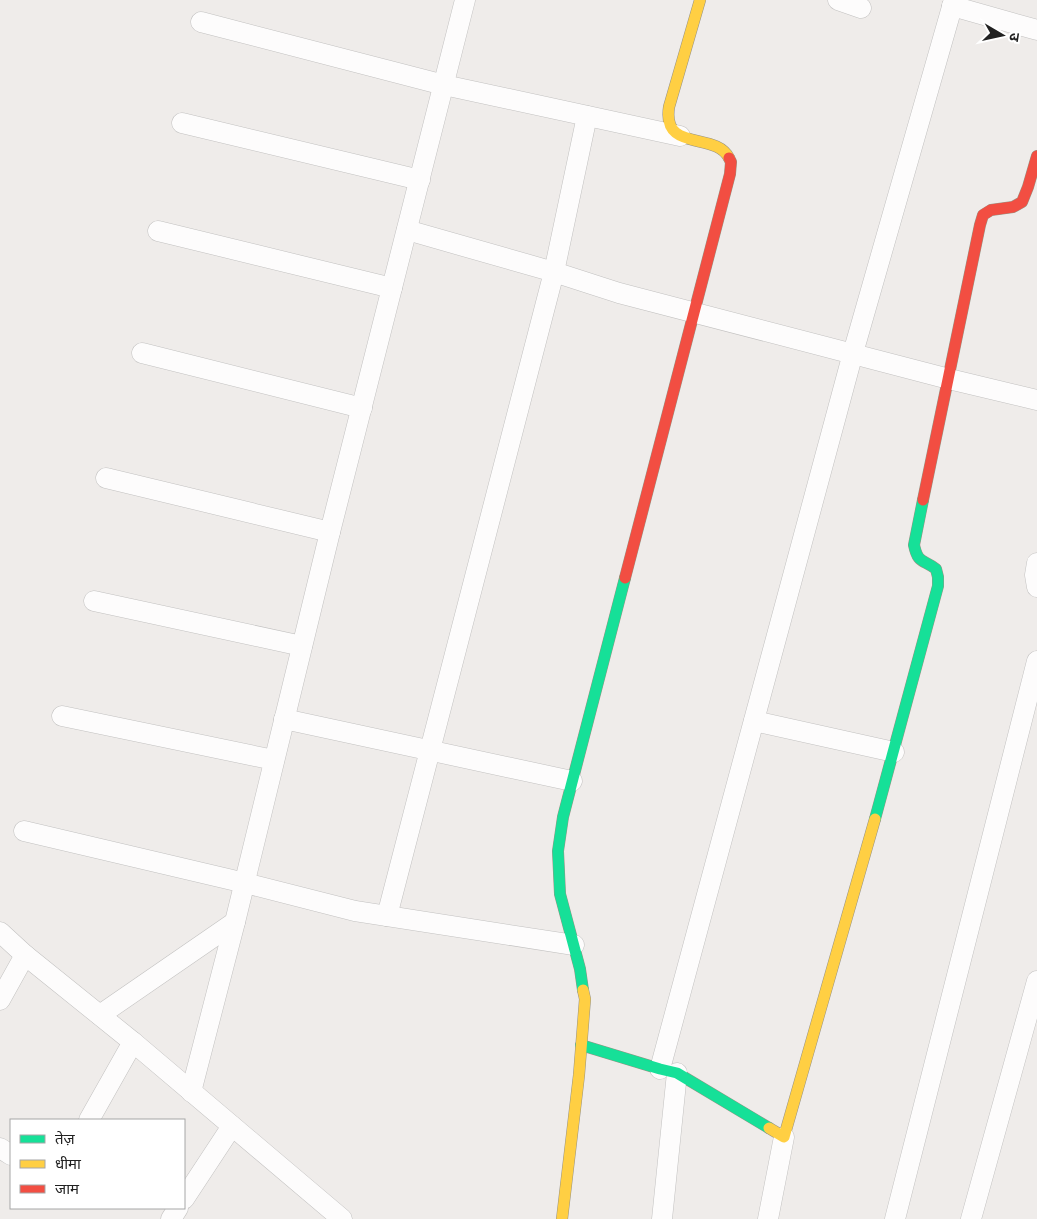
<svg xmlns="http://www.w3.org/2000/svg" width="1037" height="1219" font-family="'Golos Text','Noto Sans Devanagari',sans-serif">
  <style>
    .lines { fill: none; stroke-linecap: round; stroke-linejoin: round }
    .street-casing { stroke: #c2c1c0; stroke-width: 21 }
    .fast-casing { stroke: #989384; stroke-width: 12 }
    .slow-casing { stroke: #989384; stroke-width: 12 }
    .jam-casing { stroke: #989384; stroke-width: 12 }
    .street { stroke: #fdfcfc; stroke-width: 20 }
    .fast { stroke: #16e098; stroke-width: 11 }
    .slow { stroke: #ffcf43; stroke-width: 11 }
    .jam { stroke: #f24e42; stroke-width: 11 }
  </style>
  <rect width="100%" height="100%" fill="#efecea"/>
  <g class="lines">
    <g class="street-casing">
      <g id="street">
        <polyline points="838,0 861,8"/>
        <polyline points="952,6 1037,30"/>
        <polyline points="201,22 444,85 680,136"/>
        <polyline points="182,123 420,180"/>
        <polyline points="407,230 554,272 619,293 949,379 1037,400"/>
        <polyline points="158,231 392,288"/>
        <polyline points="142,353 362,408"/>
        <polyline points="106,478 330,532"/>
        <polyline points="1037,563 1035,575 1037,587"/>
        <polyline points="94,601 302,646"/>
        <polyline points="62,716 274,760"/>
        <polyline points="284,719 572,781"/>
        <polyline points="754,721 894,752"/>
        <polyline points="24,831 245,883 355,911 574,945"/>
        <polyline points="387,916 554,272 587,116"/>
        <polyline points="0,932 25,955 133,1042 342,1219"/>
        <polyline points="0,1000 25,955"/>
        <polyline points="100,1015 235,922"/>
        <polyline points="660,1069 853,353 954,0"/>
        <polyline points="191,1092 235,922 330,532 465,0"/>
        <polyline points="89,1120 133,1042"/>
        <polyline points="0,1148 11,1155"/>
        <polyline points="184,1199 232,1126"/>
        <polyline points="171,1219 178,1208"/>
        <polyline points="662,1219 677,1073"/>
        <polyline points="768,1219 784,1137"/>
        <polyline points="895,1219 1037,661"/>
        <polyline points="971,1219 1037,981"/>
      </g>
    </g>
    <g class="fast-casing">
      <g id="fast">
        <path d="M875,819L938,586V577L936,569C923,559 918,564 914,545L923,500"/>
        <polyline points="583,990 580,969 560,894 558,851 563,817 625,578"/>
        <polyline points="581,1045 660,1069 677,1073 769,1128"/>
      </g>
    </g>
    <g class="slow-casing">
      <g id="slow">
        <path d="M700,0L669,107C662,153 716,131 729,158"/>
        <polyline points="769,1128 784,1137 875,819"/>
        <polyline points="562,1219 579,1075 585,999 583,990"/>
      </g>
    </g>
    <g class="jam-casing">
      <g id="jam">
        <polyline points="923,500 980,225 983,215 991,210 1013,207 1022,202 1028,187 1037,156"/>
        <polyline points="625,578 730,174 731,162 729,158"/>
      </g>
    </g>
    <use href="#street" class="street"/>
    <use href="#fast" class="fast"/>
    <use href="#slow" class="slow"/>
    <use href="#jam" class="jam"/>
  </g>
  <rect x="10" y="1119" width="175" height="90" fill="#ffffff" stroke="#a6a6a6"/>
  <rect x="20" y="1135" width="25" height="8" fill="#16e098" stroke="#a6a6a6"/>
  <text x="55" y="1144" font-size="15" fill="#212121">तेज़</text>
  <rect x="20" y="1160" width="25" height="8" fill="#ffcf43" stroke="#a6a6a6"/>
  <text x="55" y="1169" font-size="15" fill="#212121">धीमा</text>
  <rect x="20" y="1185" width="25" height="8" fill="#f24e42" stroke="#a6a6a6"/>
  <text x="55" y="1194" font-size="15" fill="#212121">जाम</text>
  <g transform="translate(1002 35) rotate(99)" stroke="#ffffff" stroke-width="4" paint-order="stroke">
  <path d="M0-4L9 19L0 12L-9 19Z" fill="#212121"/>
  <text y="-8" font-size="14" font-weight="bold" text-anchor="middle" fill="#212121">उ</text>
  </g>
</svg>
